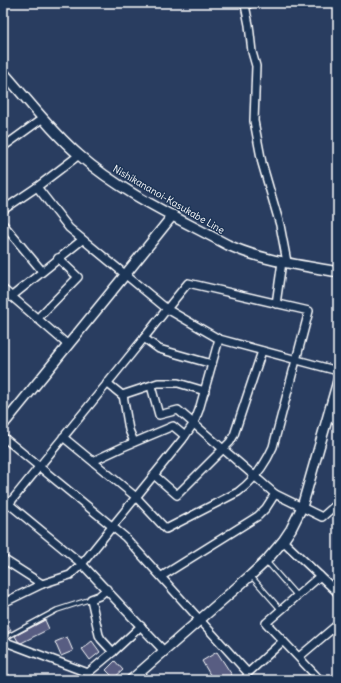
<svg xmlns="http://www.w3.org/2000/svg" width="341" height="683" font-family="Delius,sans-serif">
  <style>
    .building { fill: #595d82; stroke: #fff }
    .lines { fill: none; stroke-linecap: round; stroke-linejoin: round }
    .lane-casing { stroke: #fff; stroke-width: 6 }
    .street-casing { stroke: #fff; stroke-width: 10 }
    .secondary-casing { stroke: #fff; stroke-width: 12 }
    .highway-casing { stroke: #fff; stroke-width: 15 }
    .lane { stroke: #1d3557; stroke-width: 3.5 }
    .street { stroke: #1d3557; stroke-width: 7 }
    .secondary { stroke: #1d3557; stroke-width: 9 }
    .highway { stroke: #6a7074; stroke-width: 12 }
    .labels { text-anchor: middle; stroke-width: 3; stroke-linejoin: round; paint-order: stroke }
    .street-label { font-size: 10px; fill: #fff; stroke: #1d3557 }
  </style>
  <rect width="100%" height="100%" fill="#293d60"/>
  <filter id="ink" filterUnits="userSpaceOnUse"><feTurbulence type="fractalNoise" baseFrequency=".025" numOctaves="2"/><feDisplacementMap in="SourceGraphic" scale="8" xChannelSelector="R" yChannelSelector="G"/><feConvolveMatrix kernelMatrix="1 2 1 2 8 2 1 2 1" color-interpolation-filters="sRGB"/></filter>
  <g filter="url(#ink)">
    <g class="building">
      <polygon points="3,616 11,630 3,635"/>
      <polygon points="45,620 49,629 21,643 18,641 15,636"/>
      <polygon points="67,637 73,651 61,656 55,642"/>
      <polygon points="92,641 100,652 90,660 82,649"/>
      <polygon points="217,652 232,675 224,680 213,680 202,661"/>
      <polygon points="115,661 123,670 114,678 106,670"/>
    </g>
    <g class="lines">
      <g class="lane-casing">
        <g id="lane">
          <polyline points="267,562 297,596"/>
          <polyline points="251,576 281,610"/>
          <polyline points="3,639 57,610 91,599"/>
          <polyline points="241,680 248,673"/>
        </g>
      </g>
      <g class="street-casing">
        <g id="street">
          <polyline points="252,3 245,5 249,25 252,52 256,66 254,121 262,163 280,225 287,262"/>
          <polyline points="3,147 43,118"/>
          <polyline points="37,187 69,228 167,309 219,339 338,371"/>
          <polyline points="3,210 37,187 79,155"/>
          <polyline points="3,224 42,271"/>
          <polyline points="3,289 68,345"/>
          <polyline points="11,297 82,240"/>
          <polyline points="276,304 282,262"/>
          <polyline points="37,319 78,277 58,258"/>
          <polyline points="144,338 159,349 212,364"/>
          <polyline points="107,383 122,395 158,383 178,383 205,391"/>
          <polyline points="151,386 159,415 178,410 275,494 322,517 338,503"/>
          <polyline points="123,395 129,430 134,442"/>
          <polyline points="328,416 338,421"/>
          <polyline points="3,437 125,537 248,673 283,641"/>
          <path d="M63,437L136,497L166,529L238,492C254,480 265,465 273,447L309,311L188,283C173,301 159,319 144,338C100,393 54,448 9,504L82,564L164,651"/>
          <polyline points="93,461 123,447 173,426 185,436"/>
          <polyline points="154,475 177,495 230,442 234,435 262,351"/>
          <polyline points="283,541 338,593"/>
          <polyline points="3,559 42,584"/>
          <polyline points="162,576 258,516 266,508 275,494"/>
          <polyline points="107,589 99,596 91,599 99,635 101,639 113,652 141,626"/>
          <polyline points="3,603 42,584 70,575 82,564 183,439 194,423 199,410 219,339"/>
          <polyline points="3,641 88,673 113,652"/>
          <polyline points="299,657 338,624"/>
          <polyline points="320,680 266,623 320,576"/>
        </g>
      </g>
      <g class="secondary-casing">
        <g id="secondary">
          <path d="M3,72C28,100 51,131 79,155C122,193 178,218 228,245C263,261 301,265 338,272"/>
          <polyline points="3,425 125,275 173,215"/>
          <polyline points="131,680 251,575 266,561 283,541 291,529 302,507 338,381"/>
        </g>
      </g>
      <g class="highway-casing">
        <polyline id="highway" points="3,680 4,680"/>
      </g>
      <use href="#lane" class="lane"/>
      <use href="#street" class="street"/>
      <use href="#secondary" class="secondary"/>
      <use href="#highway" class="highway"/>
    </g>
  </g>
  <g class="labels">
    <g class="street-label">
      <text transform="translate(169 199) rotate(30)" y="4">Nishikananoi-Kasukabe Line</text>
    </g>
  </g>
  <rect width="341" height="683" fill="none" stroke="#1d3557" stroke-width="16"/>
  <rect x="8" y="8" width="325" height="667" fill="none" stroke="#fff" stroke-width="1.5" filter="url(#ink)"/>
</svg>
